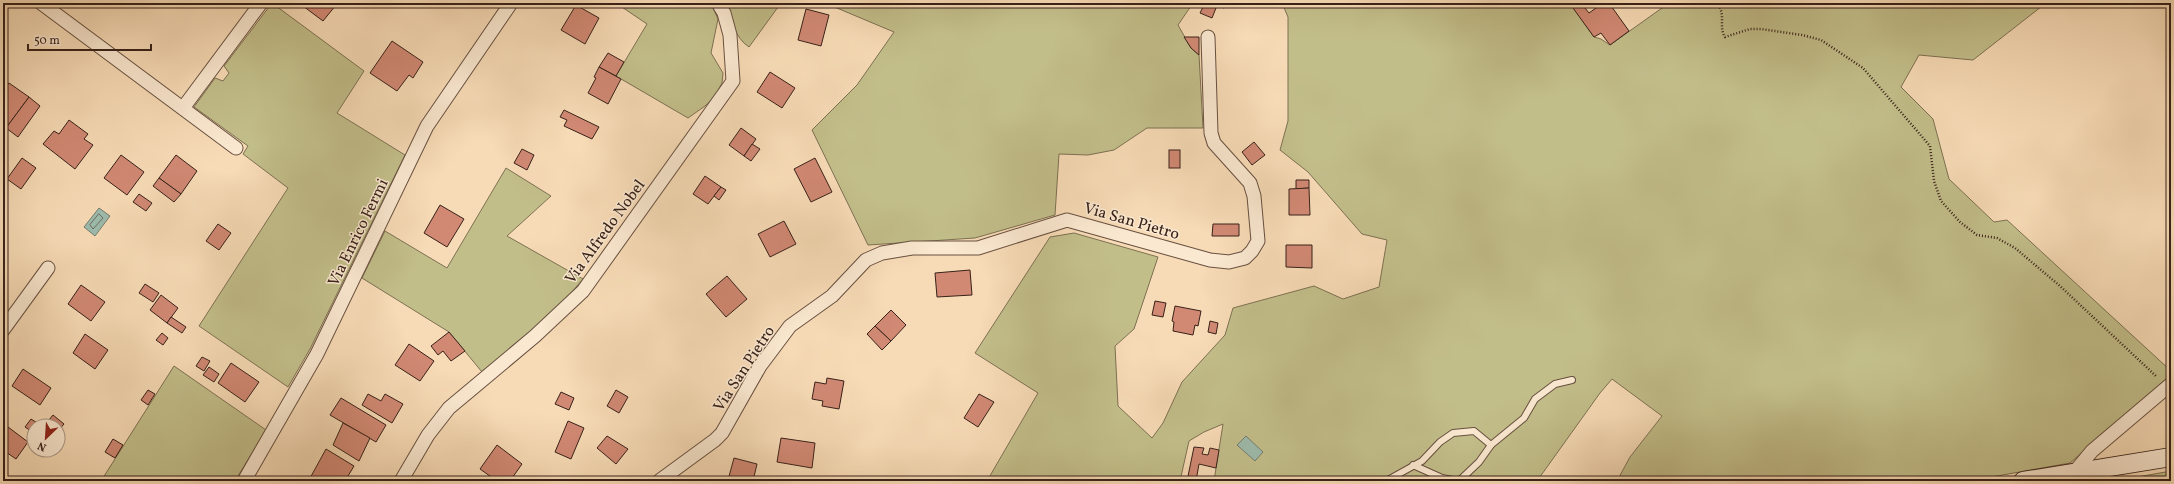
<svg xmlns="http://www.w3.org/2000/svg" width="2174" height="484" font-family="Vollkorn,serif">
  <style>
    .green { fill: #c2be8a; stroke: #7d7052 }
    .water { fill: #9dbbac; stroke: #757d71 }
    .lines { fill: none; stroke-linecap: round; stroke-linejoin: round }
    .shore { stroke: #6a6e62; stroke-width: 1 }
    .building { fill: #d18974; stroke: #382119 }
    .service-casing { stroke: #685040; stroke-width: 8 }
    .minor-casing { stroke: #685040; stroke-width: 15 }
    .secondary-casing { stroke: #382119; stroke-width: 20 }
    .path { stroke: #382119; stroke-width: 2.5; stroke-dasharray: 1 2; stroke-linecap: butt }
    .service { stroke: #fae8d0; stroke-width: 6 }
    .minor { stroke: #fae8d0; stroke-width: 13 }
    .secondary { stroke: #fae8d0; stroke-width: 18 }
    .labels { text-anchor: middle; stroke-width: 3; stroke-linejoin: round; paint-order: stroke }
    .street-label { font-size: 16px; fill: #382119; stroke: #fae8d0 }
  </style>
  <rect width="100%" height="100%" fill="#f7dbb6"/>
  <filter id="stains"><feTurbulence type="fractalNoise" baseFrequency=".005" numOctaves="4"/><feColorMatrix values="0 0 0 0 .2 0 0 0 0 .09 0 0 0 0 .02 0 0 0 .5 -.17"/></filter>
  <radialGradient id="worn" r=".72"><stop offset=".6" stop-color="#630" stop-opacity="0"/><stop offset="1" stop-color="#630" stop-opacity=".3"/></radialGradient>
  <g class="green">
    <polygon points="272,3 364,71 337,113 405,155 310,349 288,387 199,326 288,188 243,154 248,146 194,107 215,78 223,81 229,73 224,66"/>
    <polygon points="616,3 711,3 718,19 711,53 723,73 722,83 714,98 705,106 688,118 616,76 647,24"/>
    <path d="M724,3H781L749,47C735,38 730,18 724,3Z"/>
    <polygon points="825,3 1193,3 1178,25 1191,48 1199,55 1203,128 1147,128 1114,150 1088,155 1059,154 1055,215 975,238 868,245 812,130 857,85 894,32"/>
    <polygon points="1282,3 1570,3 1594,37 1601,39 1610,45 1669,3 2046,3 1973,60 1919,55 1901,87 1933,119 1949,179 1994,222 2007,220 2171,371 2171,375 2070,463 1969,481 1617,481 1630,457 1662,416 1612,379 1600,393 1537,481 1214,481 1223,424 1204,432 1189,441 1180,481 987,481 1038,393 975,353 1050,237 1074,233 1158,257 1134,329 1115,346 1118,406 1152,438 1163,423 1182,382 1225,335 1233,308 1314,286 1343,299 1379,287 1387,240 1362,234 1308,172 1280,150 1288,121 1288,17"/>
    <polygon points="506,168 551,196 507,236 583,279 571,293 572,297 525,339 482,372 449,332 362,278 385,231 447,268"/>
    <polygon points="174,366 266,430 235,481 101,481"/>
    <polygon points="2171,471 2171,481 2115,481"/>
  </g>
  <g class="water">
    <polygon points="99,208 110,216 95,236 84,227"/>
    <polygon points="1246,436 1263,452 1255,461 1237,445"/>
  </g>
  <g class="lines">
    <polygon class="shore" points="99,214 103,218 93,229 90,225"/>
  </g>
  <g class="building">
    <polygon points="299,3 333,3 336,5 323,21"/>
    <polygon points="1205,3 1218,3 1212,18 1200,13"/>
    <polygon points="1218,3 1227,3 1224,8 1217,5"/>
    <polygon points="1581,3 1589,13 1603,3 1609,3 1629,31 1610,45 1601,33 1594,37 1573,8"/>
    <polygon points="576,5 599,18 585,44 561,30"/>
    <polygon points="806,9 829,15 821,46 798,40"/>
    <polygon points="1184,37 1199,37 1199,55 1191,48"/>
    <polygon points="392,41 423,62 413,78 409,75 397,91 370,73"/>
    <polygon points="608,53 624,62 616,76 599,67"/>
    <polygon points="599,67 621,79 608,104 588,93 596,78 594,77"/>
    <polygon points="770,72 795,88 782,108 757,92"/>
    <polygon points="9,83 29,97 6,128 3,126 3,91"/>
    <polygon points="29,97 40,106 18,137 6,128"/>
    <polygon points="564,110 599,127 592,139 564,126 567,120 560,117"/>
    <polygon points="69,120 88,134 84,139 93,145 75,169 43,144 54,131 59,134"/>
    <polygon points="741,128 756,139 744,156 729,145"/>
    <polygon points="1254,142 1265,155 1252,165 1242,152"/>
    <polygon points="752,144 760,149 751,161 744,156"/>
    <polygon points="522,149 534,155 527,170 514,163"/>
    <rect x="1169" y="150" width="11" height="18"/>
    <polygon points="121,155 144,172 127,195 104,178"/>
    <polygon points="176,155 197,171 181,194 159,178"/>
    <polygon points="22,158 36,168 21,189 7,179"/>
    <polygon points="815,158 832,192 811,202 794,169"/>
    <polygon points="705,176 721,187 708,204 693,194"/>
    <polygon points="159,178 181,194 174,202 153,186"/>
    <polygon points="1296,180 1309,180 1309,188 1296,189"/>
    <polygon points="721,187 726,190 719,200 714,196"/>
    <polygon points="1309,188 1310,215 1289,215 1289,189"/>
    <polygon points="139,194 152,203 146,211 133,202"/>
    <polygon points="440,205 464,219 447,247 424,233"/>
    <polygon points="784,221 796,244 770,257 758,234"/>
    <polygon points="218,224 231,233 219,250 206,241"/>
    <polygon points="1213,224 1239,224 1239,236 1212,236"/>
    <polygon points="1286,245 1312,245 1312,268 1286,267"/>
    <polygon points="970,270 972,295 937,297 935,273"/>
    <polygon points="727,276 747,299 726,317 706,294"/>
    <polygon points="145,284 159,293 153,302 139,293"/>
    <polygon points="81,285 105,302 91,321 68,304"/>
    <polygon points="161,295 178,308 167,323 150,310"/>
    <polygon points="1155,301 1166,303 1163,317 1152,315"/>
    <polygon points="1175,306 1201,311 1198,326 1195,325 1193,335 1173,331 1174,322 1172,321"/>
    <polygon points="891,310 906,325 891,341 875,326"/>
    <polygon points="171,317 186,327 182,333 167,323"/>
    <polygon points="1210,321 1218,323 1216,334 1208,332"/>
    <polygon points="875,326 891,341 882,350 867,334"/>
    <polygon points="449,332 465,351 451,361 443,351 438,355 431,346"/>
    <polygon points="162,333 168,338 163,345 156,340"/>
    <polygon points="85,334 108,350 95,369 73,353"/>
    <polygon points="409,344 434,361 420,381 395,365"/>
    <polygon points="202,357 210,361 204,371 196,366"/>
    <polygon points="231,363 259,382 245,402 218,383"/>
    <polygon points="209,367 219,374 214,382 203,375"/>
    <polygon points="23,369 51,388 40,405 12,386"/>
    <polygon points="827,378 844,381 839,409 822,406 823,401 812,399 815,382 826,384"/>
    <polygon points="148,390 155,394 148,405 141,400"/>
    <polygon points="616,390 628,397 619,413 607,406"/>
    <polygon points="561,392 574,398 569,410 555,404"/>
    <polygon points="368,394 381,401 385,394 403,404 392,423 362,405"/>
    <polygon points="979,394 994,402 978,427 964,418"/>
    <polygon points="341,398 386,425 376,442 330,415"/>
    <polygon points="53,415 64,424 58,431 58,426 44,426"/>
    <polygon points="31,419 42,426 34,426 34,433 25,427"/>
    <polygon points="568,421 584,428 571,459 555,452"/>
    <polygon points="343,423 370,438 359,461 333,445"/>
    <polygon points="4,424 28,442 16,459 3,450"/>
    <polygon points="607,436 628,449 616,464 597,448"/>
    <polygon points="781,438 815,443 812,468 777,462"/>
    <polygon points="113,439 123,445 115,458 105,452"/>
    <polygon points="497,445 522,464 510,481 497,481 480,469"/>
    <polygon points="1194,447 1204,448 1202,454 1208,455 1210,448 1219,450 1216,468 1199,464 1196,481 1187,481"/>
    <polygon points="326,449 354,466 345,481 309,480"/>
    <polygon points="734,458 757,464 753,481 728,480"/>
  </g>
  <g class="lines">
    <g class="service-casing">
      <g id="service">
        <polyline points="1491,445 1524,418 1535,399 1555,384 1572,380"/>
        <polyline points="1413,465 1442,478 1458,481"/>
        <polyline points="1386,481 1422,461 1440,442 1453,433 1474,431 1491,445 1479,462 1459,481"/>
      </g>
    </g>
    <g class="minor-casing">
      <g id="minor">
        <polyline points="41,3 236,148"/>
        <polyline points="183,108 261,3"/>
        <polyline points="3,330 48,268"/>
        <polyline points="2072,475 2092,451 2171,384"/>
        <polyline points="244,481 317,354 427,126 511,3"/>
        <polyline points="401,481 428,435 449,408 535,336 583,291 733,81 730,35 724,13 718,3"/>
        <polyline points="659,481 715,440 722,433 760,366 790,326 832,296 866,260 882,253 912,248 978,248 1067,220 1210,260 1229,262 1245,258 1252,251 1258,241 1254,196 1250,183 1214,143 1211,133 1208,37"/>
      </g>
    </g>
    <g class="secondary-casing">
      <polyline id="secondary" points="2023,481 2171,457"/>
    </g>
    <path class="path" d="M1716,3C1727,12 1718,27 1725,37L1750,29H1761L1802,35L1821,40L1863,68L1930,146L1934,181L1941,201L1960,222L1977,235L1997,238L2015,248L2060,286L2157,377"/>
    <use href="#service" class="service"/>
    <use href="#minor" class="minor"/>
    <use href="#secondary" class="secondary"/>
  </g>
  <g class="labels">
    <g class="street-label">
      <text transform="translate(1132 220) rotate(16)" y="6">Via San Pietro</text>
      <text transform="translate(604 231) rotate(-54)" y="6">Via Alfredo Nobel</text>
      <text transform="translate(357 232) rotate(-64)" y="6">Via Enrico Fermi</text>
      <text transform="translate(743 368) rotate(-57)" y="6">Via San Pietro</text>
    </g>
  </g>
  <rect width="2174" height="484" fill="none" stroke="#f7dbb6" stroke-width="16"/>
  <rect x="4" y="4" width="2166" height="476" fill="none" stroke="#382119" stroke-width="2"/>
  <rect x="8" y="8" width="2158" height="468" fill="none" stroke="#382119"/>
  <g transform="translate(46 438) rotate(205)"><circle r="19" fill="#fae8d0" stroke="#ac9887"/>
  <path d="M0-3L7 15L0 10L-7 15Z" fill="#8f2418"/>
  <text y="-6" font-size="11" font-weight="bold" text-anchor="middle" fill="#382119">N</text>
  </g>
  <path d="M28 44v6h123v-6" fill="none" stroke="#382119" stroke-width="2"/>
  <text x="34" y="44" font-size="12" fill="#382119" stroke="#fae8d0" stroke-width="3" paint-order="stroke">50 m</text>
  <rect width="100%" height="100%" filter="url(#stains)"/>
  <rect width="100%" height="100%" fill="url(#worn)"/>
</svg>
